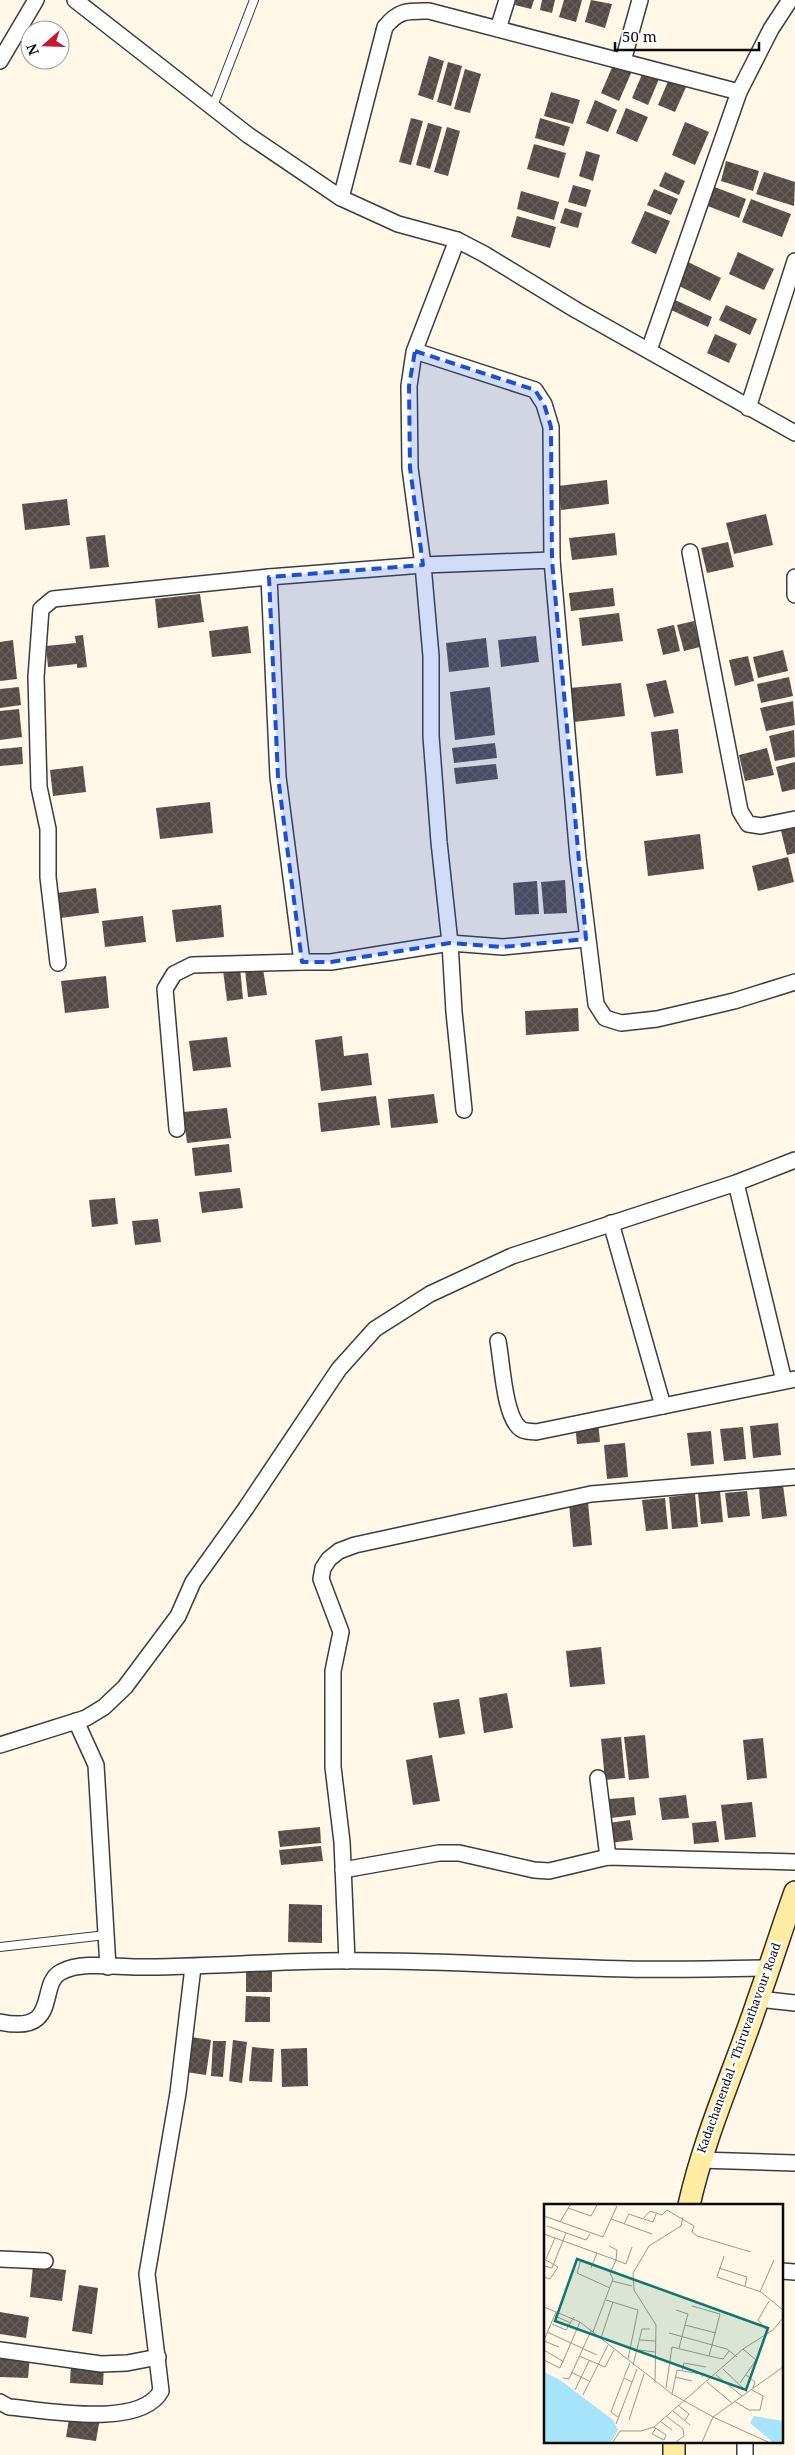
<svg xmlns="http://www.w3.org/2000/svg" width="795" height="2455" font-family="'Noto Serif',serif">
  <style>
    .building { fill: url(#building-cross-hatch) }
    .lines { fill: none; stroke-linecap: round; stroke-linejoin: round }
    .lane-casing { stroke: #3d3d3d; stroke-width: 10 }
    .street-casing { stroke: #3d3d3d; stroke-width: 18 }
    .secondary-casing { stroke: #2c2c2c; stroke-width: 24 }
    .lane { stroke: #fff; stroke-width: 8 }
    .street { stroke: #fff; stroke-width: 15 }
    .secondary { stroke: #ffeca3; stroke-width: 21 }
    .marked { fill: #1d4ed8; fill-opacity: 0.2; stroke: #1d4ed8; stroke-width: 4; stroke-dasharray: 10 6; stroke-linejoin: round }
    .labels { text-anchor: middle; stroke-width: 5; stroke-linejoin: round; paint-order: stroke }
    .street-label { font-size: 12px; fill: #0a0a0a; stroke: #fff }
    .inset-road { fill: none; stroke: #9d998f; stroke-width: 1 }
    .view { fill: #0f766e; fill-opacity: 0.15; stroke: #0f766e; stroke-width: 2.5 }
    .inset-edge { fill: none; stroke: #0a0a0a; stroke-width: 2.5 }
  </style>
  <defs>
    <pattern id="building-cross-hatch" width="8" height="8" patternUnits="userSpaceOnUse" patternTransform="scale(1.25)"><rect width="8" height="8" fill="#544a46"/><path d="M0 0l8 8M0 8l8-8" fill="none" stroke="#68605c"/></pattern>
  </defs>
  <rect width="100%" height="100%" fill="#fff8e8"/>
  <g class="building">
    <polygon points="516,0 534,0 531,9 515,5"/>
    <polygon points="542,0 555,0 552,13 540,10"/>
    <polygon points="564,0 582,0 576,22 559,17"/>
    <polygon points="591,0 612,4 605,28 585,22"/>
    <polygon points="429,56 444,61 433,100 418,95"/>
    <polygon points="448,62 462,66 451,106 437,102"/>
    <polygon points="614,63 632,71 619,101 601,93"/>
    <polygon points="465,69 481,74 470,113 454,109"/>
    <polygon points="643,72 659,79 648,105 632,98"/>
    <polygon points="669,79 686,87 675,112 658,105"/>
    <polygon points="551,92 580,100 573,124 544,116"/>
    <polygon points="595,100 617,110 608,132 586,123"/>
    <polygon points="626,108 648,117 637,142 616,133"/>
    <polygon points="411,118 423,121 411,165 399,162"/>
    <polygon points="540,118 570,127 564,146 535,138"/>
    <polygon points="685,122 709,132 695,165 672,155"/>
    <polygon points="428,123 442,127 430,169 416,165"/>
    <polygon points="447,127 460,131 448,176 434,172"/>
    <polygon points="534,144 566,153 559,178 527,169"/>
    <polygon points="586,151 600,155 593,181 579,176"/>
    <polygon points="726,161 759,171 753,191 721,181"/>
    <polygon points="665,172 685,181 679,195 659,186"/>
    <polygon points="764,172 795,182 794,206 756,194"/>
    <polygon points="573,185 591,190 586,207 568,202"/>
    <polygon points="712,186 746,199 739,218 705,205"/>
    <polygon points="654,189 678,199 671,215 647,205"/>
    <polygon points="521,191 559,202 554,220 517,209"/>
    <polygon points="751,199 791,214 782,237 742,222"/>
    <polygon points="565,208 582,213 578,228 560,223"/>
    <polygon points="645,211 670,221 656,254 631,243"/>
    <polygon points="517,216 556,227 550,248 511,237"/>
    <polygon points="738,252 774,269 764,290 729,274"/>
    <polygon points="688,262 721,278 710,301 677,285"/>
    <polygon points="673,299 712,317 708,327 669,309"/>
    <polygon points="726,305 757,319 750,335 719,320"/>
    <polygon points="715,334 737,344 729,363 707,353"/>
    <polygon points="607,480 609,504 561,510 558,486"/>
    <polygon points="67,499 70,525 25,530 22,504"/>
    <polygon points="766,514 773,545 734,554 726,523"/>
    <polygon points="615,533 617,555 572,560 569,538"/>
    <polygon points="105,535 109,567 90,569 86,537"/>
    <polygon points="728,542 734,567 707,573 701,548"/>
    <polygon points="613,588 615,606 571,611 569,593"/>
    <polygon points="200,594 204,622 158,628 155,599"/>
    <polygon points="619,613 623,641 582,646 579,618"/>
    <polygon points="694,621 700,647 684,651 677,625"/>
    <polygon points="674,625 680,651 663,655 657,629"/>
    <polygon points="248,626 251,653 212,657 209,631"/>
    <polygon points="83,635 87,667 77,668 77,664 48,667 46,646 76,643 75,636"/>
    <polygon points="536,636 539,662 501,667 498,640"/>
    <polygon points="486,638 489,667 449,672 446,643"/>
    <polygon points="13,640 17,679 0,681 0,642"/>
    <polygon points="783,650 788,671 758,678 753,657"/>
    <polygon points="748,656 754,681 735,686 729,660"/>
    <polygon points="789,677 793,696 761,703 757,684"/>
    <polygon points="666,680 674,713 654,717 646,684"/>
    <polygon points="621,683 625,716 574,722 570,688"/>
    <polygon points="19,687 21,705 0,708 0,689"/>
    <polygon points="490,687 495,735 455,740 450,692"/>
    <polygon points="793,701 795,725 766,731 760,708"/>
    <polygon points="19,709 22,737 0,740 0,711"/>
    <polygon points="678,729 683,773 656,776 651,732"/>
    <polygon points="794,730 795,757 775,761 769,736"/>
    <polygon points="495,743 497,758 454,763 452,748"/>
    <polygon points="22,747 23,764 0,766 0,749"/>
    <polygon points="767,748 774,775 745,781 739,755"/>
    <polygon points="795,762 795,789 782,792 776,767"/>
    <polygon points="496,764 498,779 456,784 454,768"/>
    <polygon points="83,766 86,792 53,796 50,770"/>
    <polygon points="210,802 213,833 160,839 156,808"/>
    <polygon points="795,823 795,853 787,855 780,827"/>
    <polygon points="700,834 704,869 648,876 644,841"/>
    <polygon points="788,857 794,882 758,891 752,866"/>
    <polygon points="565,880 567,913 544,914 541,882"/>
    <polygon points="537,881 539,914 515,915 513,883"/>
    <polygon points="96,888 99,913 60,918 57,893"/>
    <polygon points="221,905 224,937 176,942 172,910"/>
    <polygon points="143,916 146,942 105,947 102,921"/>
    <polygon points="240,968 243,999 227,1001 223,970"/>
    <polygon points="263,968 267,995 248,997 245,970"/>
    <polygon points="106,976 109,1008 65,1013 61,981"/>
    <polygon points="578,1008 579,1031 526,1035 525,1011"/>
    <polygon points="342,1036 344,1056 368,1053 372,1085 321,1091 315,1040"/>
    <polygon points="227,1037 231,1067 193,1071 189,1041"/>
    <polygon points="434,1094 438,1123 391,1128 388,1099"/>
    <polygon points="376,1096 380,1125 321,1132 318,1103"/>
    <polygon points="227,1108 231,1138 187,1143 183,1112"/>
    <polygon points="229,1144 232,1172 195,1176 192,1148"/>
    <polygon points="240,1188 243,1208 202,1213 199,1192"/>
    <polygon points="115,1198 118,1224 92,1227 89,1200"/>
    <polygon points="158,1219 161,1242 135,1245 132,1221"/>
    <polygon points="598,1421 600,1442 577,1444 575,1424"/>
    <polygon points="778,1423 781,1455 753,1458 750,1426"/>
    <polygon points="743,1427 746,1459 724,1461 720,1429"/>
    <polygon points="711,1431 714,1464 691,1466 687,1433"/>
    <polygon points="625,1443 628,1477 607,1479 604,1445"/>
    <polygon points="783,1485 787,1516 762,1519 759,1488"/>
    <polygon points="720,1491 723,1522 701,1524 698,1493"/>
    <polygon points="747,1491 750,1516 728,1518 725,1493"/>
    <polygon points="695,1494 698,1527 672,1529 669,1497"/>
    <polygon points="665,1498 668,1529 646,1531 642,1500"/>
    <polygon points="588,1502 592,1545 573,1547 569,1504"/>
    <polygon points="601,1647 605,1684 570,1687 566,1651"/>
    <polygon points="507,1693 513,1728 484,1733 479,1698"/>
    <polygon points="459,1699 465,1734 439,1738 433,1703"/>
    <polygon points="645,1735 649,1778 629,1780 624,1737"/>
    <polygon points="621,1737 625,1778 605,1780 601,1739"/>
    <polygon points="763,1738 767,1778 747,1780 743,1740"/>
    <polygon points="432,1755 440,1801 413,1805 406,1760"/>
    <polygon points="686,1795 689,1818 662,1820 659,1798"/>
    <polygon points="634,1797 636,1815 611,1818 609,1799"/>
    <polygon points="752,1802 756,1837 725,1840 721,1805"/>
    <polygon points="630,1820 633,1840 610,1843 608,1823"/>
    <polygon points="716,1821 719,1842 694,1844 692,1823"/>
    <polygon points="320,1827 321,1843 280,1847 278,1831"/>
    <polygon points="321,1846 323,1861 281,1865 279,1850"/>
    <polygon points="289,1904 322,1905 322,1943 288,1942"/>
    <rect x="246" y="1969" width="26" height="23"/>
    <polygon points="246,1996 270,1997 270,2022 245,2022"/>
    <polygon points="191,2037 211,2040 206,2075 186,2072"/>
    <polygon points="233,2040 247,2042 242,2083 229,2081"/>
    <polygon points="213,2041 226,2041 223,2077 211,2076"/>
    <polygon points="252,2047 274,2049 272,2082 249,2081"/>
    <polygon points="307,2048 308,2086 282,2087 281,2049"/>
    <polygon points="33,2266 66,2270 62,2301 30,2297"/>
    <polygon points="79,2285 98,2288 92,2334 72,2331"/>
    <polygon points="0,2312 29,2317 26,2338 0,2334"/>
    <polygon points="0,2354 30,2356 28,2378 0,2377"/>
    <polygon points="71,2363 104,2365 103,2385 70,2383"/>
    <polygon points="70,2413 100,2418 96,2441 66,2437"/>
  </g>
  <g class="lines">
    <g class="lane-casing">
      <g id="lane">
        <polyline points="213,106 254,0"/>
        <polyline points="0,1947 106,1935"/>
      </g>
    </g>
    <g class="street-casing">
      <g id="street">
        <polyline points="75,0 248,135 341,198 398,224 457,240 484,254 576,310 795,433"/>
        <polyline points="498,29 507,0"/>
        <polyline points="0,61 36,0"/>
        <polyline points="623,61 640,0"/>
        <path d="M341,198L385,27C399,10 407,11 429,11L739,92"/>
        <polyline points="457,240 414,352 409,386 410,468 423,565 431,656 431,736 439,842 450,943 454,1012 464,1110"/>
        <polyline points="649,350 739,92 771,29 790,0"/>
        <polyline points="415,351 535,390 544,404 551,427 552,560"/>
        <polyline points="748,408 795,261"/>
        <polyline points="690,552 740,811 748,824 761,826 795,819"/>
        <polyline points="269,577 278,777 302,962 331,962 450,943 503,947 586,939"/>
        <polyline points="795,577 795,595"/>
        <polyline points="58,963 48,877 48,829 39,787 36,677 41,609 53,599 269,577 423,565 552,560 578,858 596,1004 605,1018 621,1023 657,1019 734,1001 795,982"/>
        <polyline points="177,1129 165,989 174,974 192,965 302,962"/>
        <polyline points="736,1183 784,1381"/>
        <polyline points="611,1223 663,1406"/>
        <path d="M498,1341C502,1361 504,1418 521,1429C525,1432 531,1431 536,1432L795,1379"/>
        <polyline points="76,1721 96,1765 108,1967"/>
        <polyline points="0,1745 86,1718 104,1707 125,1687 178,1616 193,1582 246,1508 339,1369 375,1329 430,1294 512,1256 736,1183 795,1160"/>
        <polyline points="598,1778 608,1857"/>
        <polyline points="343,1870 439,1853 459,1853 534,1870 549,1871 608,1857 795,1862"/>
        <polyline points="347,1961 342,1842 333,1767 333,1671 341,1632 321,1579 323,1568 329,1559 339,1551 355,1545 591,1494 795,1477"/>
        <polyline points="759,1999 795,2003"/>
        <path d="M0,2022C62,2035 37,1984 61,1972C82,1961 114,1967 137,1967C200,1967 262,1962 325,1961C426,1959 526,1967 627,1969C673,1970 720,1969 767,1968"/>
        <polyline points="699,2160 795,2163"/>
        <polyline points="0,2259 45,2261"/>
        <polyline points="781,2271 795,2272"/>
        <polyline points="0,2350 101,2364 127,2363 158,2357"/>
        <path d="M0,2402L9,2407C46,2410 140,2429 161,2391L147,2274L178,2093L193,1967"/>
        <polyline points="745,2441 745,2455"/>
      </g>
    </g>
    <g class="secondary-casing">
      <g id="secondary">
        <path d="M689,2205C705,2134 735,2069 758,2000C771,1964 782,1928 795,1892"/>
        <polyline points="674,2441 674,2455"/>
      </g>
    </g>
    <use href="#lane" class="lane"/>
    <use href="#street" class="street"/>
    <use href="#secondary" class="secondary"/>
  </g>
  <path class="marked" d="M415,351L535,390L544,404L551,427L552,560L586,939L503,947L450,943L331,962H302L278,777L269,577L423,565L410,468L409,386Z"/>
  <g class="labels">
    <g class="street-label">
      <text transform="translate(739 2048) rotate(-70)" y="4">Kadachanendal - Thiruvathavour Road</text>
    </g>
  </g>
  <g transform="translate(544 2204)">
    <rect width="239" height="239" fill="#fff8e8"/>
    <path d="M0,168L16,176L69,216L74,226L67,238H0ZM210,212L239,217V238H229L206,219Z" fill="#a6e4fc"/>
    <path class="inset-road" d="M24,4L47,12L53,1M0,12L59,33L73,2M67,15L108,30M100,15L109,18L112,10M16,18L26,1M80,20L85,10L99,15L106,7L118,11L123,6L150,22L148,28L153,32L207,48M3,22L42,36L46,30M0,30L72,56L66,69L69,75L49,128M65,42L73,46L72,56L82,60L88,43M180,52L173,73L217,88L239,106M0,55L14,63L6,75L0,73M2,55L11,34M49,60L37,56L33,69L66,84M0,62L8,64L22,29M47,64L53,49M175,64L203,73L201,82M68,77L88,82M216,88L230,56M62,96L94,106L84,155M225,97L214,116L225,129M0,103L36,118L128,190L169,213L224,238M132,106L144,110L141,121M11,112L27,119M8,120L22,126L30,113M3,128L53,151M125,129L183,145L193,153M57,134L69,98M0,136L12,108M96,136L112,137M0,137L15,143M135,144L141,121L172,129M0,146L20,158M95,146L111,148M35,152L61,163L70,146M165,152L179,155L185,147M0,156L16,164L36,118M89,161L98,125H106M179,165L203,188M138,166L140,159L162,163M27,168L45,177M172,171L198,192M202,171L211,178L209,184M80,173L86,159M131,173L148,177M19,174L25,175L47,127M163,178L188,199M111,179L112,121L90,86L89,69L105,42L137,22L139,13M196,179L212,156L199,145M122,184L128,143L165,152L168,141L176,110L148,102M31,186L45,157M128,190L133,166L157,170L159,173M39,191L64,141M190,197L205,206H216L219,192L208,186M135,202L145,210L141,216M129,207L146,221M122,212L139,225L140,232L132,238M74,213L67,208L70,200L80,174L88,178M85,216L100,170M116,217L128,226M72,220L93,165M110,223L122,231L120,236L108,230L112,224M69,238L76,227H97L110,223L199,145L229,126L239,114M158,238L169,213L239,163"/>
    <path class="view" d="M33,55L224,124L202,186L11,117Z"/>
    <rect width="239" height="239" class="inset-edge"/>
  </g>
  <g transform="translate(45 45) rotate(250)"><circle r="24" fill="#ffffff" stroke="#9d9d9d"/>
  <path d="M0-4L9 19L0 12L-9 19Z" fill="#c7162f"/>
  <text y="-8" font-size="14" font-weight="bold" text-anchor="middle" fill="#0a0a0a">N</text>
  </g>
  <path d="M615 42v8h144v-8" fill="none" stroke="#0a0a0a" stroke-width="2.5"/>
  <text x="622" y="42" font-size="15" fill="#0a0a0a" stroke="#ffffff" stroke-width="4" paint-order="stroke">50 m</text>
</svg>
